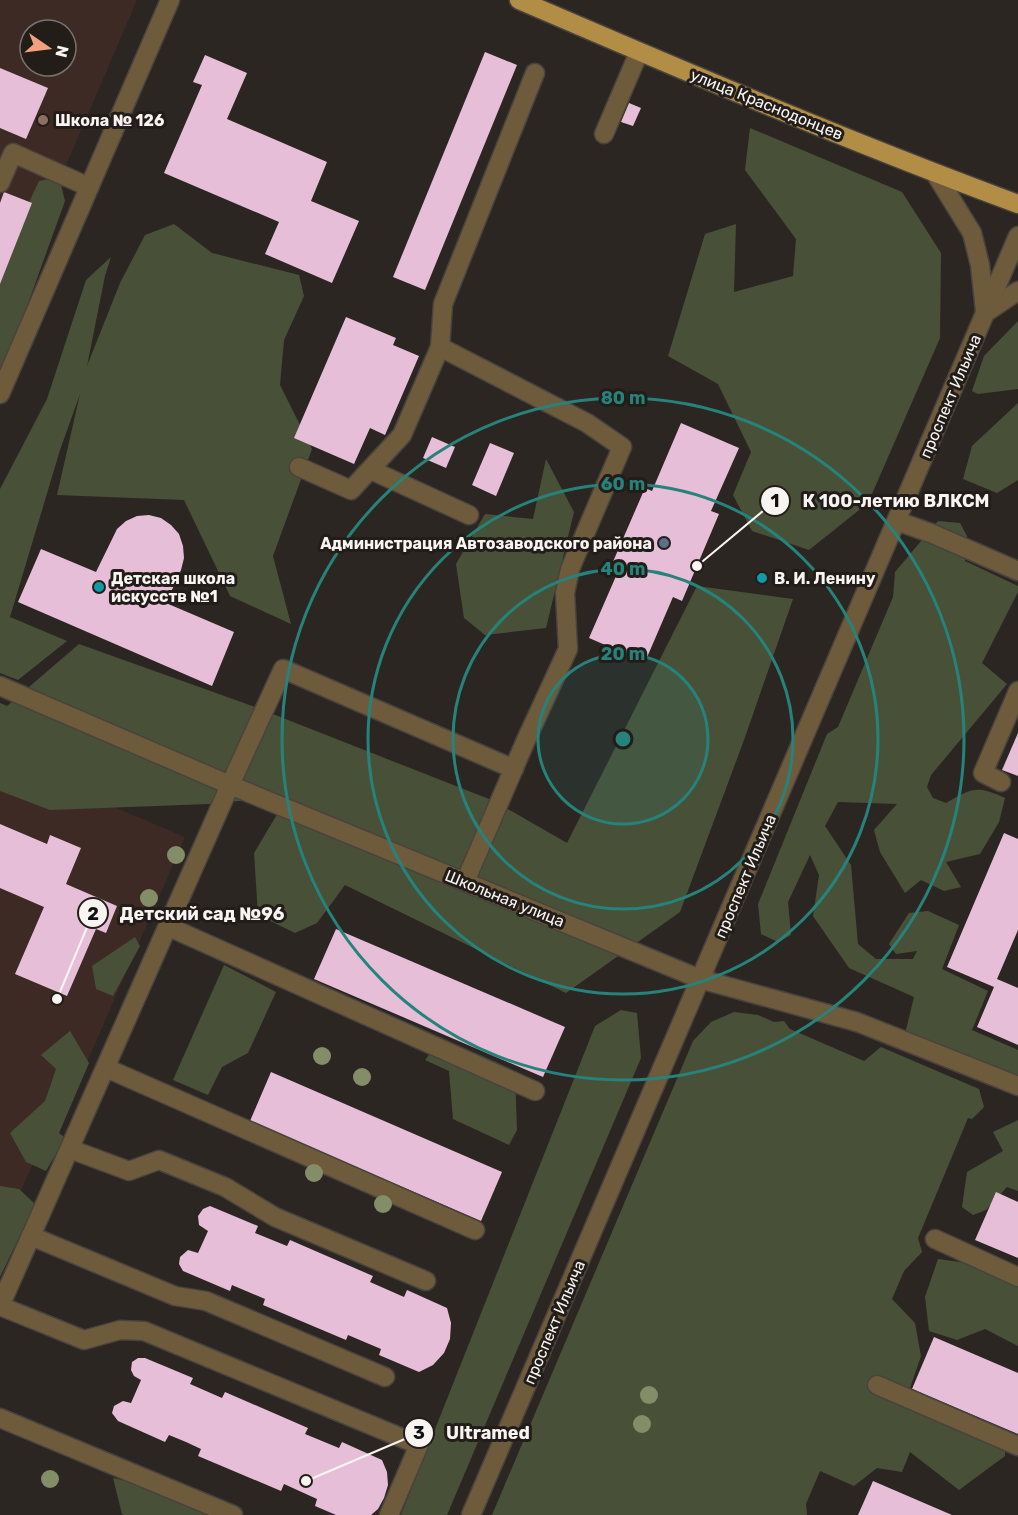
<svg xmlns="http://www.w3.org/2000/svg" width="1018" height="1515" font-family="Rubik,sans-serif">
  <style>
    .education { fill: #3d2a25; fill-rule: evenodd }
    .green { fill: #485138 }
    .building { fill: #e6bed7 }
    .lines { fill: none; stroke-linecap: round; stroke-linejoin: round }
    .minor-casing { stroke: #49433f; stroke-width: 21 }
    .major-casing { stroke: #49433f; stroke-width: 21 }
    .minor { stroke: #6d5b3b; stroke-width: 18 }
    .major { stroke: #b28d46; stroke-width: 18 }
    .tree { fill: #838d68 }
    .ring { fill: none; stroke: #26837b; stroke-width: 3 }
    .education-dot { fill: #8d6e63; stroke: #221d19; stroke-width: 2 }
    .service-dot { fill: #5c6f8a; stroke: #221d19; stroke-width: 2 }
    .culture-dot { fill: #0f9aa8; stroke: #221d19; stroke-width: 2 }
    .labels { text-anchor: middle; stroke-width: 6; stroke-linejoin: round; paint-order: stroke }
    .street-label { font-size: 16px; fill: #f8f4f1; stroke: #221d19 }
    .poi-label { font-size: 16px; font-weight: bold; fill: #f8f4f1; stroke: #221d19; text-anchor: start }
    .centre { fill: #26837b; stroke: #221d19; stroke-width: 3 }
    .ring-label { font-size: 18px; text-anchor: middle; font-weight: bold; fill: #26837b; stroke: #221d19; stroke-width: 6; stroke-linejoin: round; paint-order: stroke }
    .leader { fill: none; stroke: #f8f4f1; stroke-width: 2 }
    .callout-dot { fill: #f8f4f1; stroke: #221d19; stroke-width: 2 }
    .mark-label { font-size: 18px; text-anchor: middle; font-weight: bold; fill: #111 }
    .callout-label { font-size: 18px; text-anchor: middle; font-weight: bold; fill: #f8f4f1; stroke: #221d19; stroke-width: 6; stroke-linejoin: round; paint-order: stroke }
  </style>
  <rect width="100%" height="100%" fill="#2c2622"/>
  <g class="education">
    <path d="M0,0H137L0,319ZM30,30H66V66H30Z"/>
    <polygon points="0,759 185,837 44,1161 34,1161 13,1209 0,1203"/>
  </g>
  <g class="green">
    <polygon points="750,128 902,192 941,253 940,338 868,503 809,550 752,531 733,495 751,452 718,384 668,356 705,234 736,224 734,292 793,276 796,239 745,170"/>
    <polygon points="59,177 65,201 0,381 0,264 39,181"/>
    <polygon points="174,224 212,253 299,275 304,296 284,340 280,385 312,449 273,556 291,624 230,596 184,500 57,495 80,394 60,450 10,617 67,641 18,680 0,673 0,489 47,399 86,280 111,257 105,276 87,366 120,283 145,235"/>
    <polygon points="1018,321 1018,389 978,394 972,391 984,356"/>
    <polygon points="1018,403 1018,480 997,493 963,479 972,446"/>
    <polygon points="546,459 574,512 546,628 485,635 464,618 456,564 485,514 533,519"/>
    <path d="M938,521L960,523L967,536L965,561L1018,586V592L982,663L1007,684L931,775L927,787L933,798L946,803C972,788 977,785 1005,798L999,822L980,854L946,862L961,887L944,891L921,880L905,893L880,852L874,830L897,804L838,802L825,826L851,865L858,944L876,959H913L917,951L896,954L889,944L909,913L928,911L959,925L942,969L988,991L972,1030L1018,1050V1086L904,1038L914,997L849,968L813,916L819,875L810,855L788,902L791,935L778,942L761,934L758,904L827,734L838,727L893,597L895,572Z"/>
    <polygon points="697,586 793,599 744,740 680,912 566,993 345,885 317,923 295,933 258,915 254,853 288,796 208,804 50,810 0,791 0,703 7,706 79,644 255,707 494,801 567,843"/>
    <polygon points="135,937 140,946 113,996 96,989 92,966"/>
    <polygon points="224,965 276,992 248,1053 222,1067 208,1095 173,1080"/>
    <polygon points="621,1010 637,1013 641,1058 447,1515 401,1515 595,1026"/>
    <polygon points="734,1012 758,1015 774,1022 784,1021 790,1029 864,1061 881,1047 979,1089 984,1107 972,1119 968,1118 918,1238 922,1252 904,1271 892,1299 915,1323 921,1356 909,1391 1005,1435 1005,1456 959,1490 910,1452 902,1472 877,1468 854,1486 820,1471 806,1504 807,1515 492,1515 693,1041 711,1022"/>
    <polygon points="70,1031 89,1063 59,1133 65,1138 46,1171 26,1162 10,1133 45,1101 56,1069 41,1055"/>
    <polygon points="438,1043 515,1075 517,1130 509,1145 453,1119 449,1071 425,1060"/>
    <polygon points="1018,1120 1018,1191 1007,1187 986,1210 973,1215 962,1207 967,1172 1003,1151 993,1132"/>
    <polygon points="0,1186 19,1189 35,1204 0,1277"/>
    <polygon points="938,1259 1018,1270 1018,1346 985,1329 957,1340 929,1331 925,1297"/>
    <polygon points="113,1478 140,1484 211,1515 124,1515 122,1514"/>
  </g>
  <g class="building">
    <polygon points="485,52 517,65 425,290 393,277"/>
    <polygon points="205,55 247,73 227,119 327,162 311,201 359,221 332,283 265,254 279,222 164,173 202,85 193,82"/>
    <polygon points="0,68 48,88 26,139 0,128"/>
    <polygon points="629,103 641,108 633,126 621,122"/>
    <polygon points="4,192 32,203 0,284 0,203"/>
    <polygon points="346,317 396,338 393,345 419,356 385,435 370,428 354,464 294,438"/>
    <polygon points="681,423 739,448 711,511 719,514 682,601 673,597 645,662 589,638 620,567 612,564 645,488 652,491"/>
    <polygon points="432,437 455,447 446,468 423,458"/>
    <polygon points="490,443 514,453 496,496 472,485"/>
    <polygon points="149,515 161,518 171,525 179,534 183,546 184,558 181,570 166,603 234,632 212,686 18,602 41,549 96,572 117,529 126,521 137,516"/>
    <polygon points="1018,733 1018,776 1002,770"/>
    <polygon points="0,824 47,844 50,835 81,848 66,884 117,906 106,933 96,929 67,996 15,974 44,907 0,888"/>
    <polygon points="1004,833 1018,839 1018,930 997,979 1018,988 1018,1045 977,1027 994,987 947,967"/>
    <polygon points="336,929 565,1027 543,1077 314,979"/>
    <polygon points="271,1072 502,1172 481,1221 250,1121"/>
    <polygon points="996,1192 1018,1202 1018,1258 975,1240"/>
    <polygon points="210,1206 258,1226 255,1233 287,1246 290,1240 373,1276 370,1282 404,1297 407,1290 447,1308 451,1323 450,1339 444,1353 433,1365 419,1372 379,1355 381,1349 348,1335 346,1340 263,1305 265,1299 232,1285 230,1291 183,1271 179,1264 180,1257 188,1250 198,1253 208,1231 199,1225 198,1216 203,1209"/>
    <polygon points="934,1337 1018,1373 1018,1434 912,1389"/>
    <polygon points="138,1358 145,1358 193,1378 190,1384 222,1398 225,1392 308,1428 305,1434 339,1448 342,1442 382,1460 387,1472 388,1485 384,1498 378,1509 371,1515 336,1515 315,1506 317,1499 284,1484 281,1491 198,1456 201,1449 186,1442 169,1435 165,1442 118,1421 112,1413 114,1406 123,1401 131,1403 141,1380 134,1376 131,1370 132,1362"/>
    <polygon points="873,1481 952,1515 858,1515"/>
  </g>
  <g class="lines">
    <g class="minor-casing">
      <g id="minor">
        <polyline points="604,134 639,52"/>
        <polyline points="935,173 972,233 980,265 985,311"/>
        <polyline points="0,183 13,153 89,187"/>
        <polyline points="985,313 1018,291"/>
        <polyline points="440,347 587,423 622,447 570,569 565,593 568,649 526,740 465,882"/>
        <polyline points="0,394 170,0"/>
        <polyline points="299,467 351,490 402,435 440,347 443,304 535,73"/>
        <polyline points="371,470 469,515"/>
        <polyline points="897,521 933,534 1018,571"/>
        <polyline points="0,686 230,785 700,979 857,1022 1018,1086"/>
        <polyline points="1001,782 983,773 1018,691"/>
        <polyline points="169,927 535,1091"/>
        <polyline points="106,1068 475,1230"/>
        <polyline points="70,1149 129,1171 159,1160 225,1187 275,1217 426,1281"/>
        <polyline points="31,1236 175,1296 206,1301 385,1377"/>
        <polyline points="935,1239 1018,1277"/>
        <polyline points="877,1385 1018,1446"/>
        <polyline points="0,1418 233,1515"/>
        <polyline points="389,1515 419,1445 144,1331 120,1330 84,1340 0,1306 230,785 283,669 514,769"/>
        <polyline points="471,1515 1018,236"/>
      </g>
    </g>
    <g class="major-casing">
      <path id="major" d="M519,0C684,71 850,142 1018,204"/>
    </g>
    <use href="#minor" class="minor"/>
    <use href="#major" class="major"/>
  </g>
  <g class="tree">
    <circle cx="176" cy="855" r="9"/>
    <circle cx="149" cy="898" r="9"/>
    <circle cx="322" cy="1056" r="9"/>
    <circle cx="362" cy="1077" r="9"/>
    <circle cx="314" cy="1173" r="9"/>
    <circle cx="383" cy="1204" r="9"/>
    <circle cx="649" cy="1395" r="9"/>
    <circle cx="642" cy="1424" r="9"/>
    <circle cx="50" cy="1479" r="9"/>
  </g>
  <circle cx="623" cy="739" r="85" fill="#26837b" fill-opacity=".12"/>
  <g class="ring">
    <circle cx="623" cy="739" r="85"/>
    <circle cx="623" cy="739" r="170"/>
    <circle cx="623" cy="739" r="255"/>
    <circle cx="623" cy="739" r="341"/>
  </g>
  <circle class="education-dot" cx="43" cy="120" r="6"/>
  <circle class="service-dot" cx="664" cy="543" r="6"/>
  <g class="culture-dot">
    <circle cx="762" cy="578" r="6"/>
    <circle cx="99" cy="587" r="6"/>
  </g>
  <g class="labels">
    <g class="street-label">
      <text transform="translate(767 104) rotate(22)" y="6">улица Краснодонцев</text>
      <text transform="translate(950 396) rotate(-67)" y="6">проспект Ильича</text>
      <text transform="translate(745 876) rotate(-67)" y="6">проспект Ильича</text>
      <text transform="translate(505 898) rotate(22)" y="6">Школьная улица</text>
      <text transform="translate(554 1322) rotate(-67)" y="6">проспект Ильича</text>
    </g>
    <g class="poi-label">
      <text x="55" y="126">Школа № 126</text>
      <text x="652" y="549" text-anchor="end">Администрация Автозаводского района</text>
      <text x="111" y="584">Детская школа<tspan x="111" dy="18">искусств №1</tspan></text>
      <text x="774" y="584">В. И. Ленину</text>
    </g>
  </g>
  <circle cx="623" cy="739" r="9" class="centre"/>
  <g class="ring-label">
    <text x="623" y="404">80 m</text>
    <text x="623" y="490">60 m</text>
    <text x="623" y="575">40 m</text>
    <text x="623" y="660">20 m</text>
  </g>
  <path class="leader" d="M697 566L775 501M57 999L93 913M306 1481L419 1433"/>
  <g class="callout-dot">
    <circle cx="697" cy="566" r="6"/>
    <circle cx="57" cy="999" r="6"/>
    <circle cx="306" cy="1481" r="6"/>
    <circle cx="775" cy="501" r="15"/>
    <circle cx="93" cy="913" r="15"/>
    <circle cx="419" cy="1433" r="15"/>
  </g>
  <g class="mark-label">
    <text x="775" y="507">1</text>
    <text x="93" y="920">2</text>
    <text x="419" y="1439">3</text>
  </g>
  <g class="callout-label">
    <text x="896" y="507">К 100-летию ВЛКСМ</text>
    <text x="202" y="920">Детский сад №96</text>
    <text x="488" y="1439">Ultramed</text>
  </g>
  <g transform="translate(48 48) rotate(104)"><circle r="28" fill="#221d19" stroke="#78736f" stroke-width="1.5"/>
  <path d="M0-4.5L10 22L0 15L-10 22Z" fill="#f2a07f"/>
  <text y="-9" font-size="16" font-weight="bold" text-anchor="middle" fill="#f8f4f1">N</text>
  </g>
</svg>
